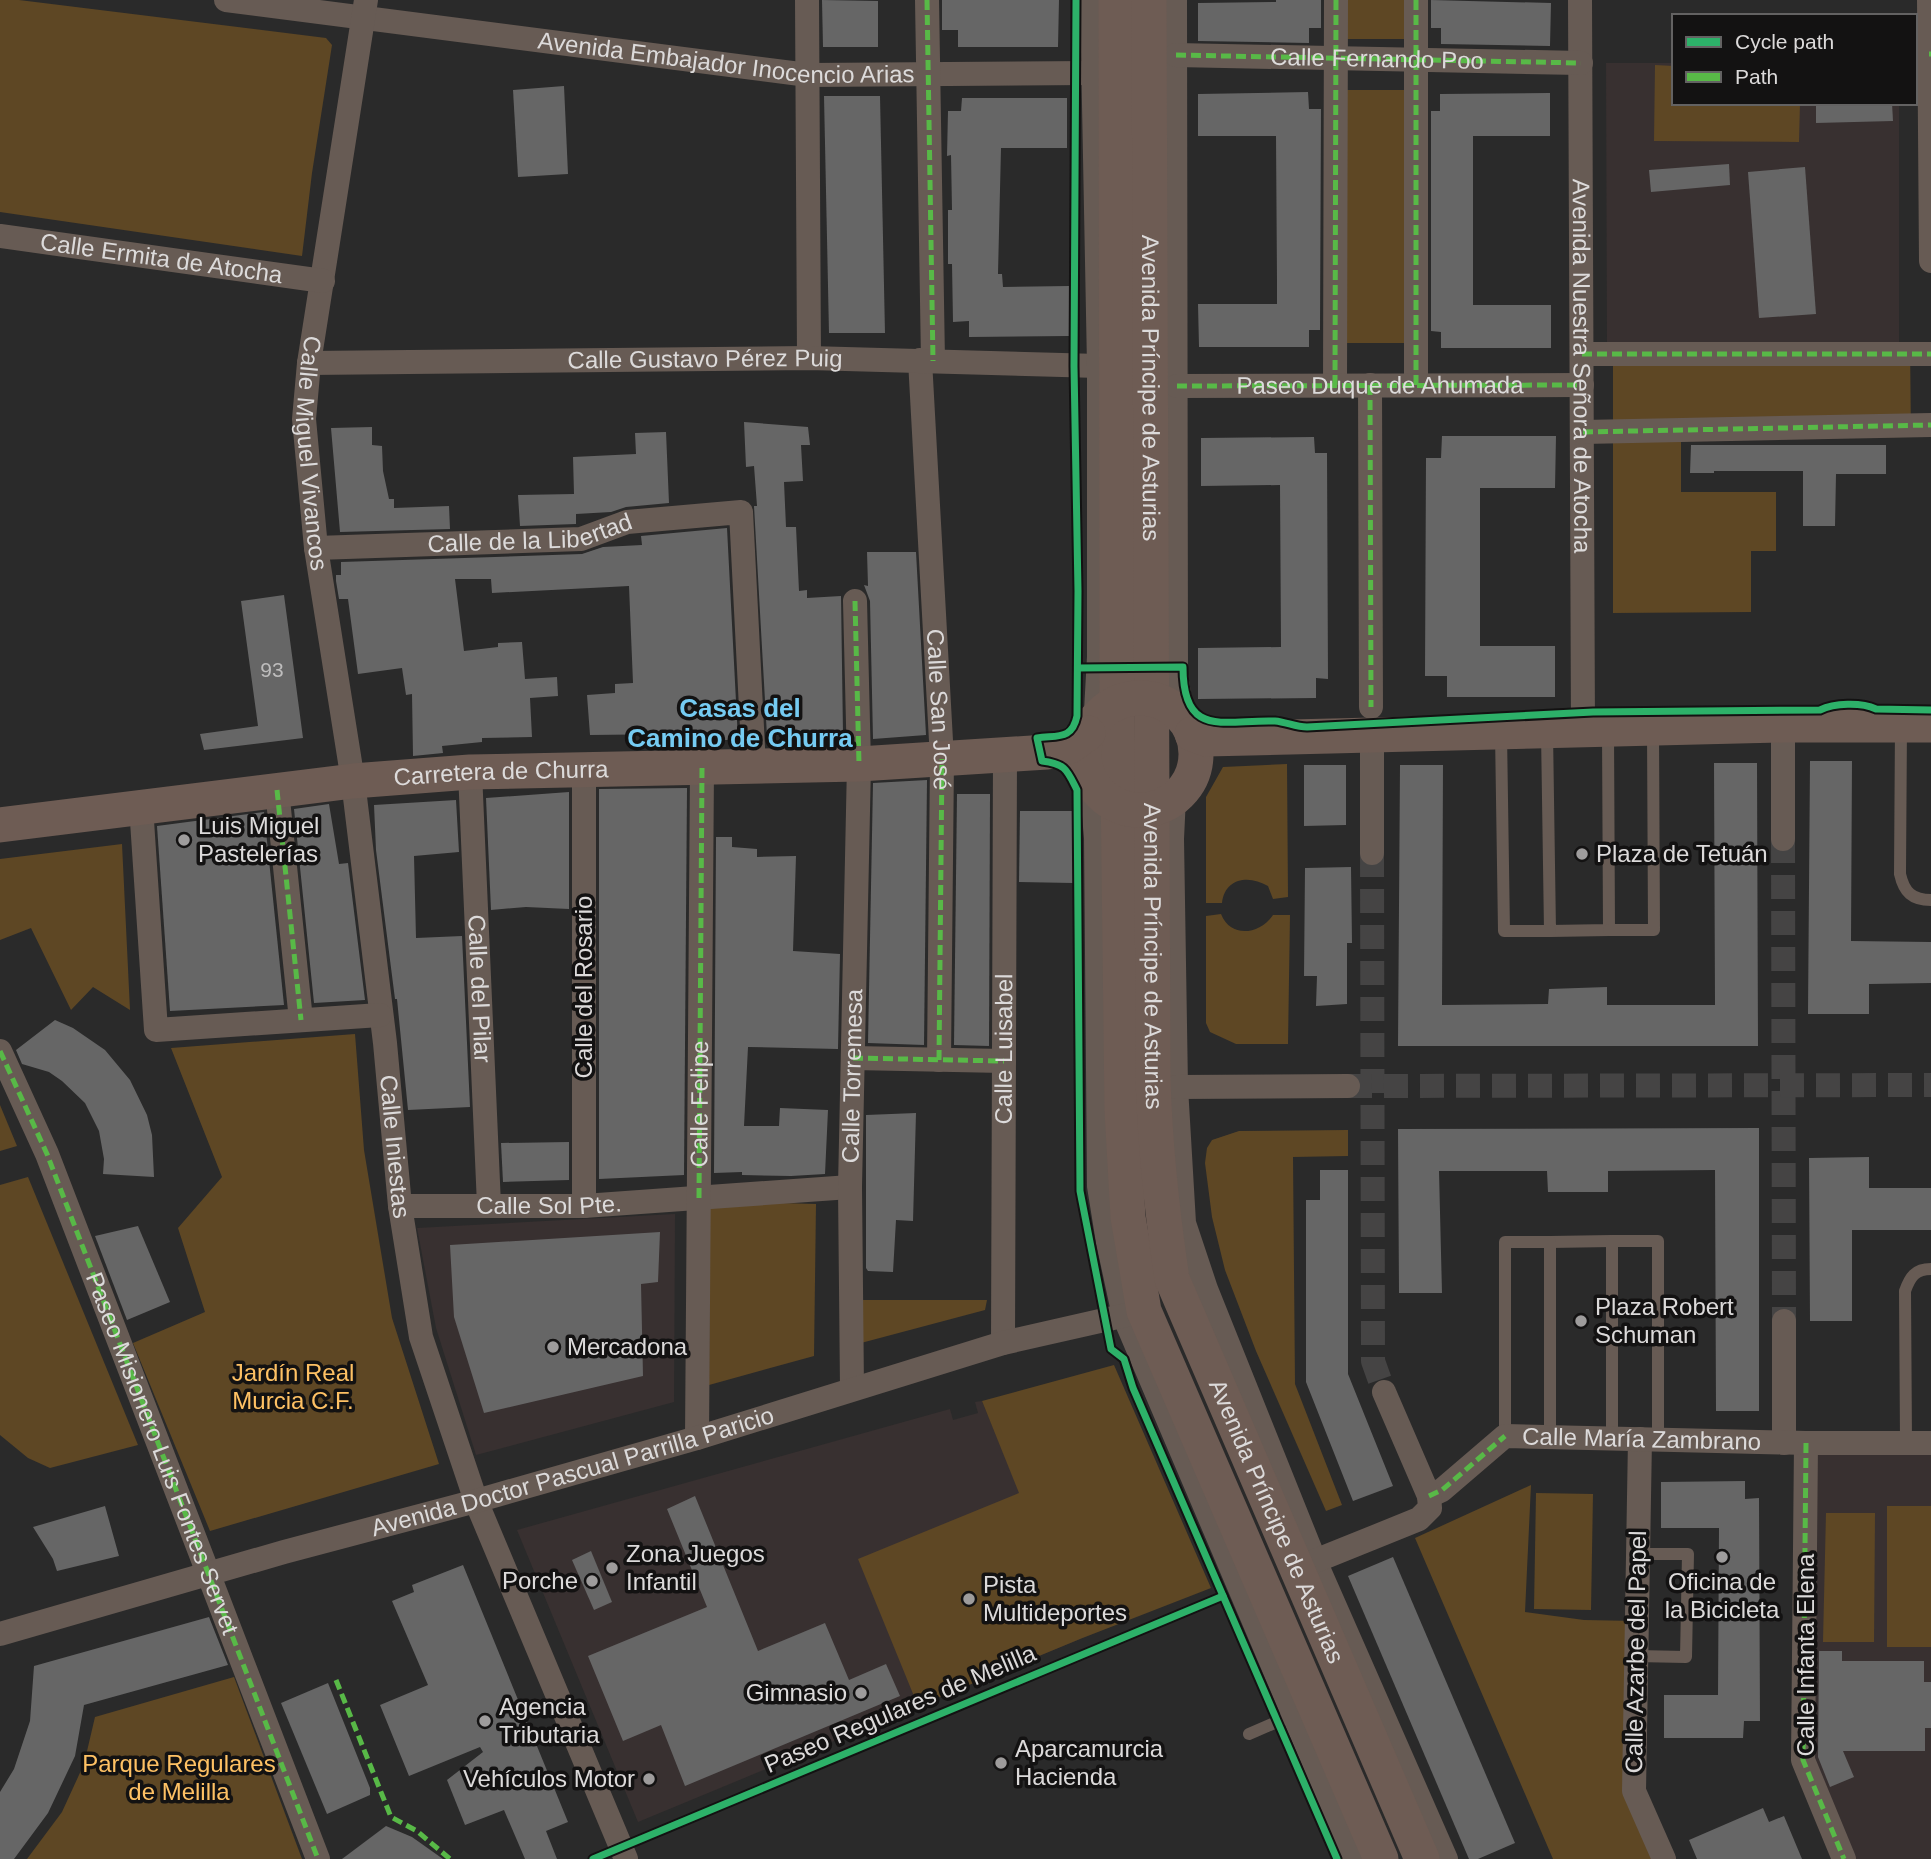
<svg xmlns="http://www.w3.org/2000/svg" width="1931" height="1859" font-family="Arial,sans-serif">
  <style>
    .built { fill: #383030 }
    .green { fill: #5e4724 }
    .building { fill: #666 }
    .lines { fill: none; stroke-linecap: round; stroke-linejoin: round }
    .street-tunnel { stroke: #454444; stroke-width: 24; stroke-dasharray: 24 12; stroke-linecap: butt }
    .lane { stroke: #675b54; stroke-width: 12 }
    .street { stroke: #675b54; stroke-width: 24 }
    .secondary { stroke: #6e5c54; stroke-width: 35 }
    .quiet { stroke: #58b947; stroke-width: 5; stroke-dasharray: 10 5; stroke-linecap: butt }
    .cycleway-casing { stroke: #131212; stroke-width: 11 }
    .cycleway { stroke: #2db169; stroke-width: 7 }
    .poi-dot { fill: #9e9c9c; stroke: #131212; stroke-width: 2.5 }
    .labels { text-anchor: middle; stroke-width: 7; stroke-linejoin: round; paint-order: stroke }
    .number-label { font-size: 21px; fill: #bebdbd }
    .street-label { font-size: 24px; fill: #dcdada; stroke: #131212 }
    .poi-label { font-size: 24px; fill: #dcdada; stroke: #131212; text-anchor: start }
    .park-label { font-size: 24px; fill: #fec164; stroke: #131212 }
    .neighbourhood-label { font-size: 26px; font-weight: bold; fill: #75cbf2; stroke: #131212 }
  </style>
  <rect width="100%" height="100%" fill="#2a2a2a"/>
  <g class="built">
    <polygon points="1606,63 1674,63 1674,103 1899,103 1899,343 1607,343"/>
    <polygon points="675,1214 674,1402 476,1455 436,1328 417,1228"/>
    <polygon points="982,1401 1080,1639 638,1822 517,1530 950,1409 953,1420 978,1413 975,1402"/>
    <polygon points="1806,1443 1931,1443 1931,1859 1844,1859 1803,1760"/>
  </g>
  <g class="green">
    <polygon points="0,0 19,0 326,38 332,45 312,173 302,256 0,212"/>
    <rect x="1345" y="0" width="62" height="39"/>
    <polygon points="1655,65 1674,66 1674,103 1800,103 1799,142 1654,141"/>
    <polygon points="1345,90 1407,90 1408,343 1346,343"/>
    <polygon points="1613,343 1910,343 1911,437 1681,439 1681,492 1776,492 1776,551 1751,551 1751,612 1613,613"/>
    <path d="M1287,764L1288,897L1273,899L1268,886C1250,875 1225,877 1222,903H1206V797L1223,767Z"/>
    <polygon points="122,844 130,1010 93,987 71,1010 31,928 0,940 0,859"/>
    <path d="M1221,914C1231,939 1260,934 1273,915H1290L1288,1044H1236L1210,1032L1206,1023V916Z"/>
    <polygon points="355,1034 364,1150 392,1318 439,1464 210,1531 133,1343 205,1312 178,1228 222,1177 171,1048"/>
    <polygon points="0,1105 17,1146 0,1151"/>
    <polygon points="1348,1130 1348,1156 1293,1157 1295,1384 1342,1505 1326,1511 1256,1351 1225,1270 1212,1217 1205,1163 1207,1148 1212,1140 1239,1131"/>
    <polygon points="28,1177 138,1445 50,1468 28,1458 0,1435 0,1185"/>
    <polygon points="710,1201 816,1204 814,1356 709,1385"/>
    <polygon points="862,1300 987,1300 985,1310 861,1343"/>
    <polygon points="1114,1365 1211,1588 1080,1639 918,1706 858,1559 1019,1493 982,1401"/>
    <polygon points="1531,1485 1525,1612 1584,1620 1636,1621 1634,1791 1664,1859 1553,1859 1415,1538"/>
    <polygon points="1536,1493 1593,1494 1591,1610 1534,1609"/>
    <rect x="1887" y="1506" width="44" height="141"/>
    <polygon points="1826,1513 1875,1513 1874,1642 1823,1642"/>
    <polygon points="234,1677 302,1859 27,1859 62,1812 84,1764 95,1717"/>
  </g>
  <g class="building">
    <polygon points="822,0 878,1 878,47 823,47"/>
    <polygon points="942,0 1059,0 1058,47 958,47 958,30 942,30"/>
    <polygon points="1276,0 1321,0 1321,28 1309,28 1309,43 1198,41 1198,3 1276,2"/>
    <polygon points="1431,0 1551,3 1550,46 1441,44 1441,28 1431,28"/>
    <polygon points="564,86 568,174 518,177 513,90"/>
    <polygon points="1308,92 1309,109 1321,109 1320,330 1309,330 1309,347 1199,347 1198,304 1277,304 1277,280 1276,136 1198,136 1198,94"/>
    <polygon points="1550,93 1550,136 1473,136 1473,305 1551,305 1551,348 1441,348 1441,332 1431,331 1431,111 1440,111 1440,94"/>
    <polygon points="824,96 880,96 885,333 829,333"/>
    <polygon points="962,98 1067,98 1067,148 1001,148 998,274 1002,274 1003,287 1069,286 1069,336 969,337 969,321 953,322 952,264 948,264 948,210 952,210 951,155 947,156 948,111 961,111"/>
    <polygon points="1816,103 1892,103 1893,121 1816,123"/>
    <polygon points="1729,164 1730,185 1651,192 1649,170"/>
    <polygon points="1805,167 1816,314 1759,318 1748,172"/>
    <polygon points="744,422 808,427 810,445 801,445 803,481 784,482 786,527 796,527 799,591 807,590 807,598 841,596 843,734 767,736 754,506 757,506 754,466 746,467"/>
    <polygon points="372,427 372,445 382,446 383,471 389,499 394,499 394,508 449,506 450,529 340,532 331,428"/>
    <polygon points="666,432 669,503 626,507 611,512 576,514 576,524 520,526 518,495 574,494 573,457 636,454 635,433"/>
    <polygon points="1442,436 1556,436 1555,488 1480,488 1480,646 1555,646 1555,697 1447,697 1447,676 1425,676 1426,458 1441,458"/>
    <polygon points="1314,437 1315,453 1327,453 1328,679 1316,678 1316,698 1198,699 1198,648 1281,647 1280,485 1201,486 1201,438"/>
    <polygon points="1691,445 1886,445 1886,474 1836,474 1835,526 1803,526 1803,471 1714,471 1714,473 1690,473"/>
    <polygon points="727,528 738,740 715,740 714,737 676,737 676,734 590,735 587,695 615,693 615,684 633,683 629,586 492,593 491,579 455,579 464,651 498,647 498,643 522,642 525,679 557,677 558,696 530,698 532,737 482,738 482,742 442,746 443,753 413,756 412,694 406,695 402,668 358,674 348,599 339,599 336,581 336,575 341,575 341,562 582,554 603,547 642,545 641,536"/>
    <polygon points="867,552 916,552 926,735 873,739 870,601 864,585 868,586"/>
    <polygon points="284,595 303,738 204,750 200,734 258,726 241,601"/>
    <polygon points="1810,761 1852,761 1851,941 1931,942 1931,983 1869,984 1869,1014 1808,1014"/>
    <polygon points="1714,763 1757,763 1758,1046 1398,1046 1400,765 1443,765 1442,1005 1548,1004 1549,989 1607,987 1607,1005 1715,1005"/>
    <polygon points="1304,765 1346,765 1346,825 1304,826"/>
    <polygon points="927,780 924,1045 868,1043 873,783"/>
    <polygon points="687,788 684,1175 599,1179 599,789"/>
    <polygon points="569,792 569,909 526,907 491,910 486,798"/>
    <polygon points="957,794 990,794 989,1046 954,1045"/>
    <polygon points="456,800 459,852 414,856 416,938 462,936 470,1107 408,1110 397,999 395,999 376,850 374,805"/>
    <polygon points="329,804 339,864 348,863 365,1000 314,1003 294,809"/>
    <polygon points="1020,811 1073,811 1073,883 1019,882"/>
    <polygon points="264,812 284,1005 170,1011 157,826"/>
    <polygon points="716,837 732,837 732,847 757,849 757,857 796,856 793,951 840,954 838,1049 748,1047 744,1126 779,1126 780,1108 828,1110 825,1174 791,1176 742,1175 742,1172 714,1173"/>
    <polygon points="1351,867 1352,943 1347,943 1347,1004 1316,1006 1317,976 1304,976 1305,868"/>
    <polygon points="55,1020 73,1028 105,1050 130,1080 147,1115 152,1135 154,1177 103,1174 104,1159 99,1131 85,1103 62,1081 49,1072 22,1064 16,1050"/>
    <polygon points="916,1113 913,1221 896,1220 893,1272 868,1271 866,1268 866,1115"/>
    <polygon points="1759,1128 1759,1411 1716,1411 1715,1170 1608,1171 1608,1192 1548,1192 1547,1171 1439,1171 1442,1293 1399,1293 1398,1129"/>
    <polygon points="569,1142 569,1180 503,1182 501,1143"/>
    <polygon points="1869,1157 1869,1188 1931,1188 1931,1230 1852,1230 1852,1321 1810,1321 1809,1158"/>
    <polygon points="1320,1170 1348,1170 1348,1374 1393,1486 1353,1501 1306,1382 1306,1200 1320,1200"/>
    <polygon points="138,1226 170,1302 127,1320 95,1236"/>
    <polygon points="660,1232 658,1282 641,1284 643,1376 484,1413 454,1317 450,1245"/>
    <polygon points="1745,1481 1745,1499 1759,1498 1760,1721 1744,1721 1743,1738 1664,1738 1664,1695 1718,1695 1719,1528 1661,1528 1661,1482"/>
    <polygon points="695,1496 758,1651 825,1623 849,1680 886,1664 900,1696 685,1786 661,1725 623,1741 588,1656 707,1607 667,1509"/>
    <polygon points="105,1506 119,1556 57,1571 53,1559 33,1527"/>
    <polygon points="591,1551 612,1602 594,1610 572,1560"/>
    <polygon points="1393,1557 1515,1843 1478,1859 1469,1859 1348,1576"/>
    <polygon points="463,1565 568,1822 546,1831 557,1859 525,1859 504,1810 465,1825 447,1780 483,1752 480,1747 409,1776 380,1705 428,1685 392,1601 414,1592 412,1585"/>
    <polygon points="209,1617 228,1665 84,1705 75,1756 48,1813 14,1859 0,1859 0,1792 14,1769 30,1721 34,1666"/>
    <polygon points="1819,1651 1842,1651 1842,1661 1924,1661 1924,1682 1931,1682 1931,1728 1925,1728 1925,1751 1843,1751 1854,1777 1830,1787 1818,1757"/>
    <polygon points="328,1683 370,1788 370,1795 327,1814 281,1703"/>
    <polygon points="1763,1808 1769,1822 1784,1816 1802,1859 1697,1859 1689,1840"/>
    <polygon points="386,1826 412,1837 443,1859 342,1859"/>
  </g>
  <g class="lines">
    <g class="street-tunnel">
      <polyline points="1783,839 1784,1321"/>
      <polyline points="1372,853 1373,1361 1384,1392"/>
      <polyline points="1348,1086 1931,1085"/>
    </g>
    <g class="lane">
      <path d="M1901,725L1900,874C1904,892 1912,900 1931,900"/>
      <polyline points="1547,732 1550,931 1609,930 1608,731"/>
      <polyline points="1501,733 1504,931 1550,931"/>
      <polyline points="1609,930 1654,930 1653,730"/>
      <polyline points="1550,1242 1612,1241"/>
      <polyline points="1505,1436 1505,1242 1550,1242 1550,1437"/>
      <polyline points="1612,1439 1612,1241 1658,1241 1658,1440"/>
      <path d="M1906,1442L1905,1291C1910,1277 1915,1269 1931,1269"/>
      <polyline points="1636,1656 1686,1657 1688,1554 1637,1554"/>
      <polyline points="1249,1734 1293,1715"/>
    </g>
    <g class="street">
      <path id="s1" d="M226,0L808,75L1091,73"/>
      <path id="s2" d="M366,0L309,363L304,419L316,548L353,781L385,1043L400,1206L421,1337L476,1501L626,1859"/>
      <polyline points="807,0 809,358"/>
      <polyline points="927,0 933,361"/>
      <polyline points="1175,0 1176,675 1183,719"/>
      <path id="s3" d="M1580,0L1583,730"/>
      <polyline points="1929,0 1931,261"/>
      <path id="s4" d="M1176,55L1581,63"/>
      <path id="s5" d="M0,236L323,281"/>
      <polyline points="1582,354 1931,354"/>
      <path id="s6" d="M920,360L942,759L939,1060"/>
      <path id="s7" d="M309,363L809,358L1099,366"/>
      <polyline points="1335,385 1336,0"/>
      <polyline points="1370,385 1371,707"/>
      <polyline points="1416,385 1416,0"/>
      <path id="s8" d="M1177,386L1582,385"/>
      <polyline points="1583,432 1931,425"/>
      <path id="s9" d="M316,548L581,539L627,522L741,512L754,767"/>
      <polyline points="1090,729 1096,711 1099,657 1099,366 1092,0"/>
      <path id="s10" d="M470,772L489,1205"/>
      <polyline points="1091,782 1096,838 1099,1186 1108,1242 1124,1316 1355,1859"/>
      <polyline points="277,790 301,1020"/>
      <polyline points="1174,797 1172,839 1176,1087 1184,1223 1206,1289 1315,1561 1446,1859"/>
      <polyline points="141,806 156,1030 380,1015"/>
      <polyline points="1783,839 1783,725"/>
      <polyline points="1372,853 1372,736"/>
      <polyline points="0,1051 47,1154 318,1859"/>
      <polyline points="853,1058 1004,1061"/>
      <polyline points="1176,1087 1348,1086"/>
      <path id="s11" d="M400,1206H584L850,1187"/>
      <polyline points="584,1206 584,768"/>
      <polyline points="1784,1321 1784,1443"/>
      <path id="s12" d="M1003,1343L1005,754"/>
      <path id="s13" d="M852,1389L850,1187L859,764L855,601"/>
      <polyline points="697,1438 702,768"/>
      <polyline points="1640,1439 1634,1791 1664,1859"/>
      <polyline points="1806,1443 1803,1760 1844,1859"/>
      <path id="s14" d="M1429,1496L1442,1490L1505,1436L1806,1443H1931"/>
      <polyline points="1315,1561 1419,1519 1430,1508 1429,1496 1384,1392"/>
      <path id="s15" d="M0,1634L284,1552L476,1501L697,1438L1003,1343L1144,1311"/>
    </g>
    <g class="secondary">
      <polyline points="1116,0 1117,702 1122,1110 1128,1217 1144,1311 1381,1859"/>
      <path id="s16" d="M1149,0L1153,1079C1155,1146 1162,1212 1172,1279L1422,1859"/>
      <circle cx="1140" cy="754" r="56"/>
      <polyline points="1192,734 1206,739 1783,725 1931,725"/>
      <path id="s17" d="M0,825L353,781L470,772L859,764L1047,752L1070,746L1088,733"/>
    </g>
    <g class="quiet">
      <polyline points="927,0 933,361"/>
      <polyline points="1929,54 1931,54"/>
      <polyline points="1176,55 1581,63"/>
      <polyline points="1582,354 1931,354"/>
      <polyline points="1335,385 1336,0"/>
      <polyline points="1370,385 1371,707"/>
      <polyline points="1416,385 1416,0"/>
      <polyline points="1177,386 1582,385"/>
      <polyline points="1583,432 1931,425"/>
      <polyline points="855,601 859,764"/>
      <polyline points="277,790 301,1020"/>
      <path id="s18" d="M0,1051L47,1154L318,1859"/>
      <polyline points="853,1058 1004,1061"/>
      <polyline points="939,1060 942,759"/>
      <path id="s19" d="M699,1198L702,768"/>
      <polyline points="1806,1443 1803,1760 1844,1859"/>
      <polyline points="1429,1496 1442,1490 1505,1436"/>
      <polyline points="336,1680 391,1817 417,1831 450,1859"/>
    </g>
    <g class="cycleway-casing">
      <g id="cycleway">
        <path d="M1076,0L1074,366L1078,591L1077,716C1072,740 1058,735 1037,738L1042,761C1066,764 1067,770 1077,790L1080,1191L1111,1349L1124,1359L1133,1388L1337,1859"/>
        <path d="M1078,668L1183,667C1183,740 1225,719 1275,721C1286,722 1296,727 1307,727L1593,712L1820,710C1834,703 1861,702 1876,709L1931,710"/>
        <polyline points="593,1859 1223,1596"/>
      </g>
    </g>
    <use href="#cycleway" class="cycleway"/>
  </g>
  <g class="poi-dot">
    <circle cx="184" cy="840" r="7"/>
    <circle cx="1582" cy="854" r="7"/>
    <circle cx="1581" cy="1321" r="7"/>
    <circle cx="553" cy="1347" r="7"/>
    <circle cx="1722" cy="1557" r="7"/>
    <circle cx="612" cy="1568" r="7"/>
    <circle cx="592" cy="1581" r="7"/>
    <circle cx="969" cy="1599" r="7"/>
    <circle cx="861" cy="1693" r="7"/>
    <circle cx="485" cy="1721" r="7"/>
    <circle cx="1001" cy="1763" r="7"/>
    <circle cx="649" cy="1779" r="7"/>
  </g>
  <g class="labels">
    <g class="number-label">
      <text x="272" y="677">93</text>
    </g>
    <g class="street-label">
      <text dy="8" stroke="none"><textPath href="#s1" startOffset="504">Avenida Embajador Inocencio Arias</textPath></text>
      <text dy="8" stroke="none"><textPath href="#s4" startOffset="201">Calle Fernando Poo</textPath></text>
      <text dy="8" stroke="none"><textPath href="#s5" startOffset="163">Calle Ermita de Atocha</textPath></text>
      <text dy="8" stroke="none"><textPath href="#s7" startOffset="396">Calle Gustavo Pérez Puig</textPath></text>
      <text dy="8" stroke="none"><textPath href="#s3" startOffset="366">Avenida Nuestra Señora de Atocha</textPath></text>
      <text dy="8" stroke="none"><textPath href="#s8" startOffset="203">Paseo Duque de Ahumada</textPath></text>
      <text dy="8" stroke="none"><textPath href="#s16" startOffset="388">Avenida Príncipe de Asturias</textPath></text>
      <text dy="8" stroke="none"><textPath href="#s2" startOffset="458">Calle Miguel Vivancos</textPath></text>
      <text dy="8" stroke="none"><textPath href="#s9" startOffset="215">Calle de la Libertad</textPath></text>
      <text dy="8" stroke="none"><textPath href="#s6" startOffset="350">Calle San José</textPath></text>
      <text dy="8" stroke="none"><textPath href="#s17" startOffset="504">Carretera de Churra</textPath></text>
      <text dy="8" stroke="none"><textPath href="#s16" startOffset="956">Avenida Príncipe de Asturias</textPath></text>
      <text transform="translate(584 987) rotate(-90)" y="8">Calle del Rosario</text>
      <text dy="8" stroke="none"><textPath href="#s10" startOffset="217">Calle del Pilar</textPath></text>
      <text dy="8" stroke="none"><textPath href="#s12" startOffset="294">Calle Luisabel</textPath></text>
      <text dy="8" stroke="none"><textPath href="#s13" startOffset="313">Calle Torremesa</textPath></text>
      <text dy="8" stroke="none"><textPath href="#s19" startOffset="94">Calle Felipe</textPath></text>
      <text dy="8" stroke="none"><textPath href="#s2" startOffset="1157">Calle Iniestas</textPath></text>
      <text dy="8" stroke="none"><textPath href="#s11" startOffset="149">Calle Sol Pte.</textPath></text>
      <text dy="8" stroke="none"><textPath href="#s14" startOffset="234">Calle María Zambrano</textPath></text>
      <text dy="8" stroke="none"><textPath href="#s18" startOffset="434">Paseo Misionero Luis Fontes Servet</textPath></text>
      <text dy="8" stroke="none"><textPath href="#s15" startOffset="595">Avenida Doctor Pascual Parrilla Paricio</textPath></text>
      <text dy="8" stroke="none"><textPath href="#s16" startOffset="1544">Avenida Príncipe de Asturias</textPath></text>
      <text transform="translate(1636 1652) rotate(-89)" y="8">Calle Azarbe del Papel</text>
      <text transform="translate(1806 1655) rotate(-90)" y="8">Calle Infanta Elena</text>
      <text transform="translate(900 1709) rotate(-23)" y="8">Paseo Regulares de Melilla</text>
    </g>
    <g class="poi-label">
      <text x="198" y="834">Luis Miguel<tspan x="198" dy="28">Pastelerías</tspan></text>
      <text x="1596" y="862">Plaza de Tetuán</text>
      <text x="1595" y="1315">Plaza Robert<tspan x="1595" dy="28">Schuman</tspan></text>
      <text x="567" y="1355">Mercadona</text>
      <text x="626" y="1562">Zona Juegos<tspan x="626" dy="28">Infantil</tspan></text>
      <text x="578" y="1589" text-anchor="end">Porche</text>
      <text x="1722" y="1590" text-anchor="middle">Oficina de<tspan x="1722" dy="28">la Bicicleta</tspan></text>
      <text x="983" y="1593">Pista<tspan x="983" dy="28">Multideportes</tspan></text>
      <text x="847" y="1701" text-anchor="end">Gimnasio</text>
      <text x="499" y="1715">Agencia<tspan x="499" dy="28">Tributaria</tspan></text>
      <text x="1015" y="1757">Aparcamurcia<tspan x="1015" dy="28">Hacienda</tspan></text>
      <text x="635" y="1787" text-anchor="end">Vehículos Motor</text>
    </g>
    <g class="park-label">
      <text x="293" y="1381">Jardín Real<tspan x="293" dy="28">Murcia C.F.</tspan></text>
      <text x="179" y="1772">Parque Regulares<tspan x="179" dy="28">de Melilla</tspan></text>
    </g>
    <g class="neighbourhood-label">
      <text x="740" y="717">Casas del<tspan x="740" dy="30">Camino de Churra</tspan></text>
    </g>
  </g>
  <rect x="1672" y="14" width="245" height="91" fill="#131212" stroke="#636262" stroke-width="2"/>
  <rect x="1686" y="37" width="35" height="10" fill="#2db169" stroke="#636262" stroke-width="2"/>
  <text x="1735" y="49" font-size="21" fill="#dcdada">Cycle path</text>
  <rect x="1686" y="72" width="35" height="10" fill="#58b947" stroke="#636262" stroke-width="2"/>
  <text x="1735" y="84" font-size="21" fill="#dcdada">Path</text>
</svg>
